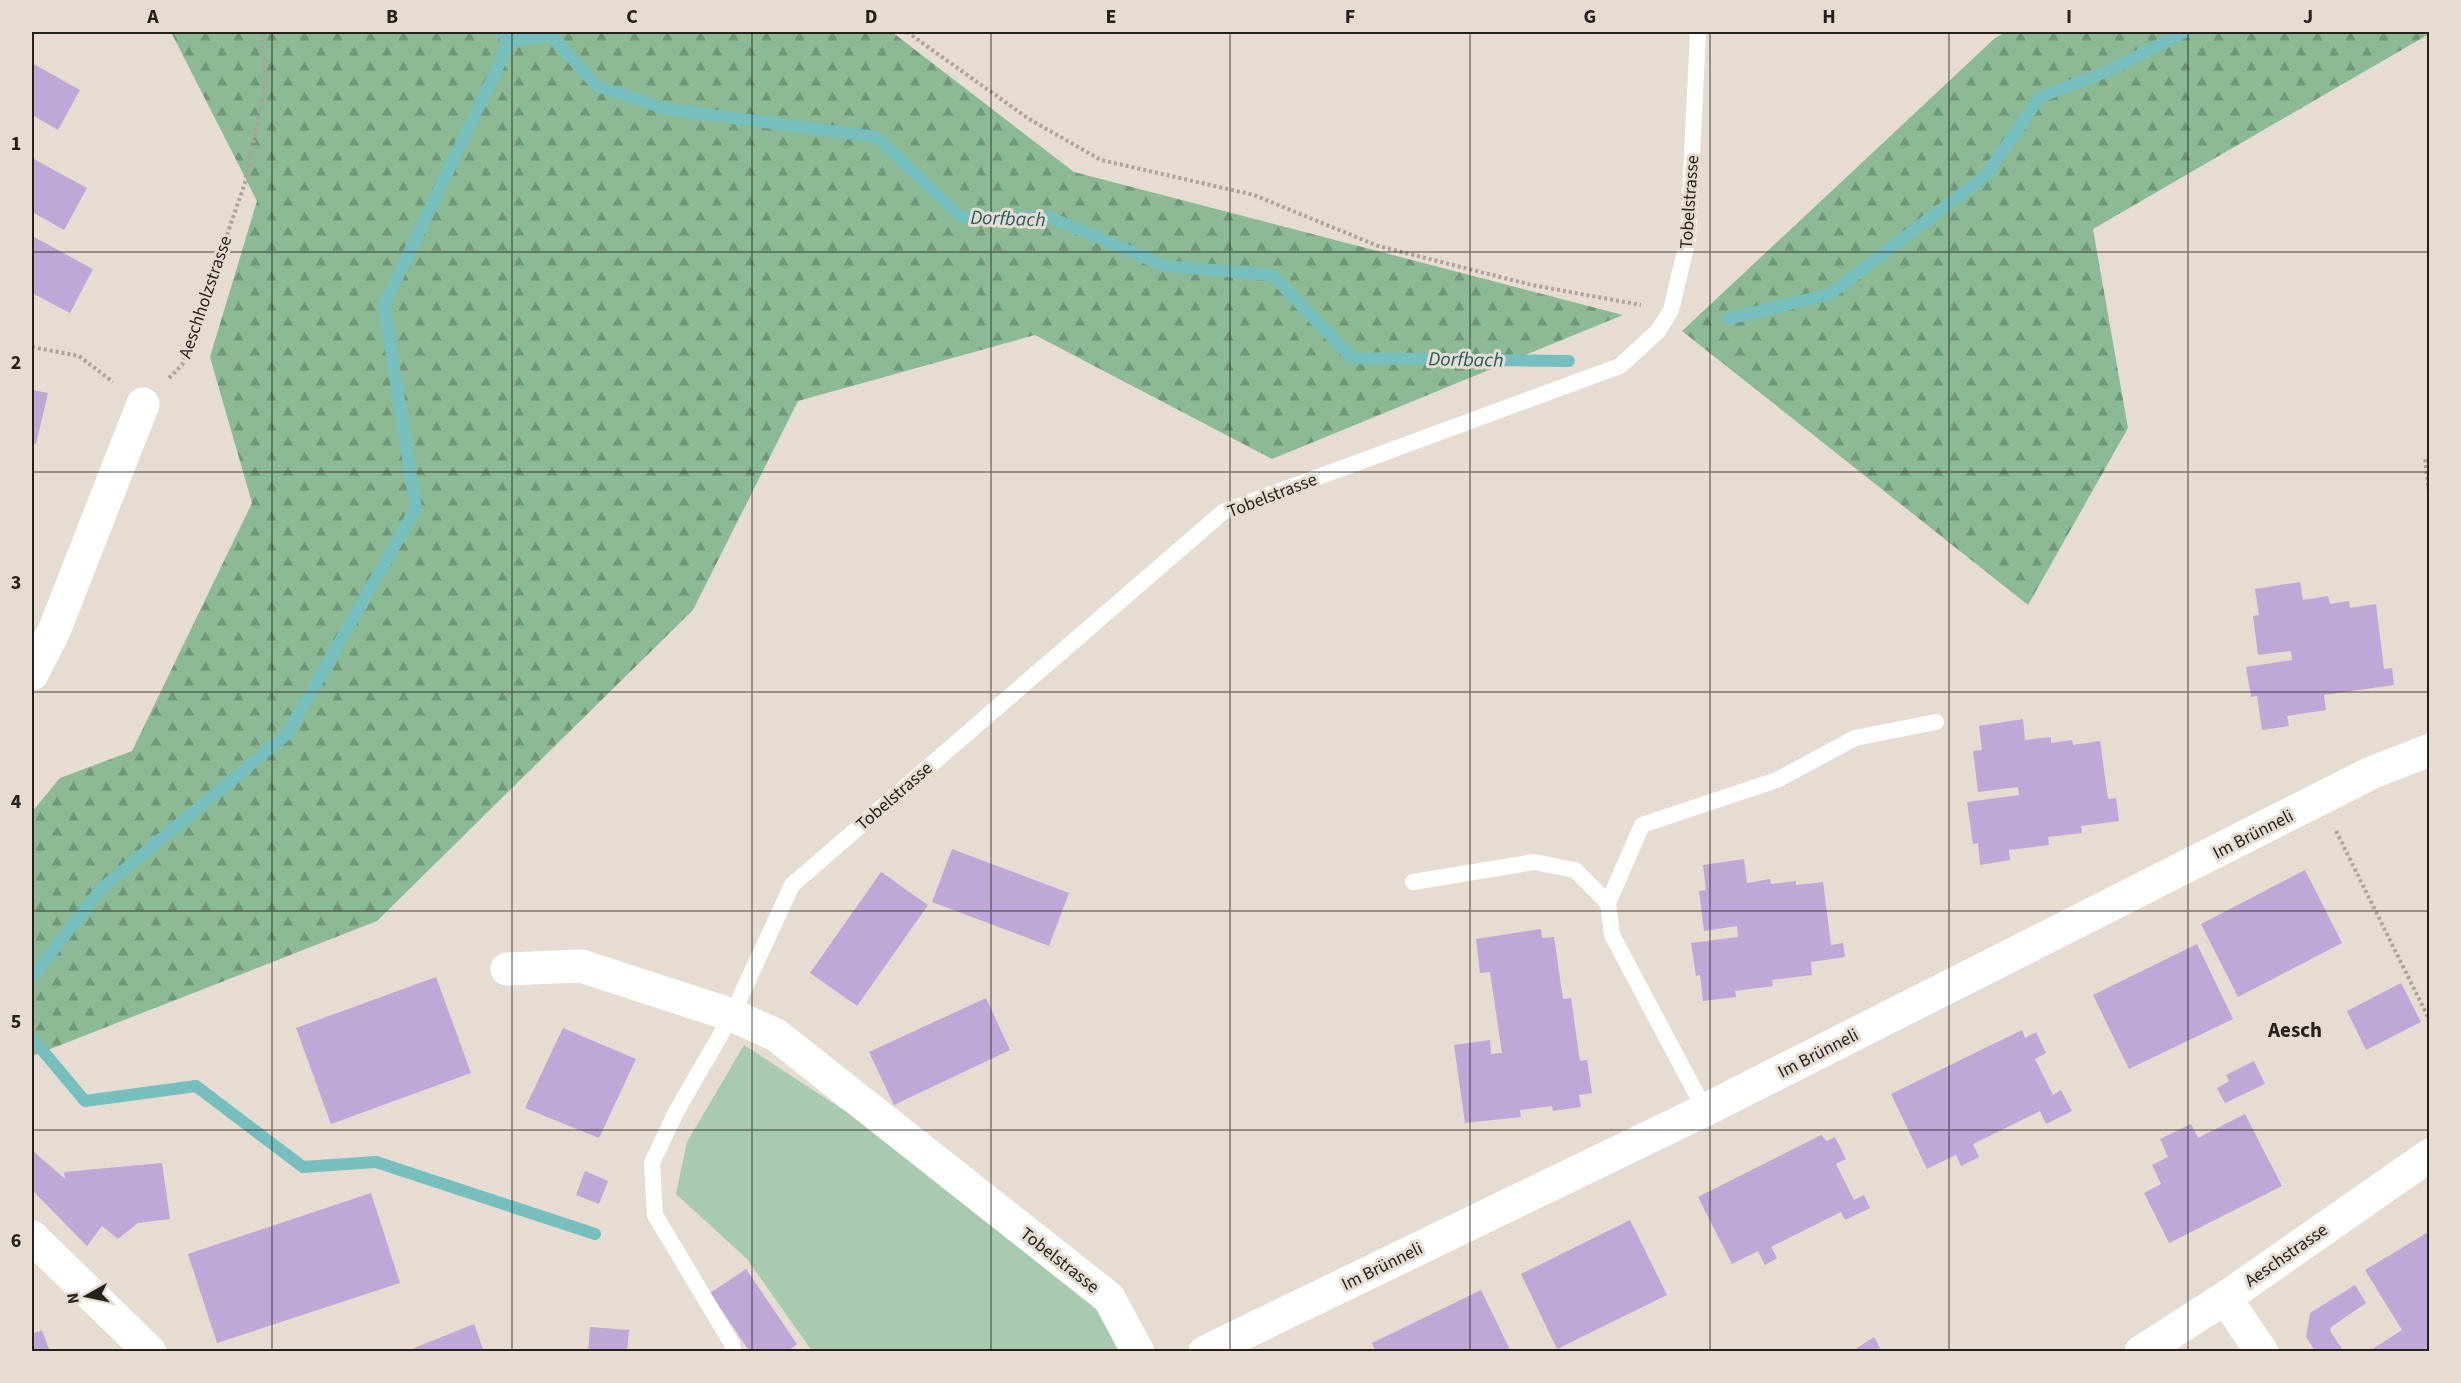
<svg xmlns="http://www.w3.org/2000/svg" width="2461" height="1383" font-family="'Source Sans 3',sans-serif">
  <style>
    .forest { fill: url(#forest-firs) }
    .garden { fill: #a8cbaf }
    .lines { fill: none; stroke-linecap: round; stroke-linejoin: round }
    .stream { stroke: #77bfbf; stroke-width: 12 }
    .building { fill: #bfa7d7 }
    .path { stroke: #aca39b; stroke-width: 4; stroke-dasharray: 3 3; stroke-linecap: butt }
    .service { stroke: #fff; stroke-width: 16 }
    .minor { stroke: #fff; stroke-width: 33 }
    .secondary { stroke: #fff; stroke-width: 33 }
    .grid { fill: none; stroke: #24201c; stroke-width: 1.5; stroke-opacity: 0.55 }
    .labels { text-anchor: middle; stroke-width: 6; stroke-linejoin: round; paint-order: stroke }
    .street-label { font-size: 18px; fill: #24201c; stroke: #e7dcd2 }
    .water-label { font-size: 20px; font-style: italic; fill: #246060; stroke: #e7dcd2 }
    .quarter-label { font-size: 21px; font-weight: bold; fill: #24201c; stroke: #e7dcd2 }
    .neatline { fill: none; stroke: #24201c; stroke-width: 2 }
    .grid-label { font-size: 20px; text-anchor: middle; font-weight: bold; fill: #24201c }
  </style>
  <defs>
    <pattern id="forest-firs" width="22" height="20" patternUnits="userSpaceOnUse" patternTransform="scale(1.5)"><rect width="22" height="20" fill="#8bba95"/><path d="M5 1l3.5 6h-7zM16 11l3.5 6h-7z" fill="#719779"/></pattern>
  </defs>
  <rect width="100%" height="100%" fill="#e7dcd2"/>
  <g class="forest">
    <polygon points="171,32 892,32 1074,172 1623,315 1272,459 1035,335 798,401 693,610 377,921 35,1055 32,1052 32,812 60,778 132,751 252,503 210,357 257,201"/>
    <polygon points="2006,32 2430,32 2429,34 2093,229 2128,428 2028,605 1682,331 1995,38"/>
  </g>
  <polygon class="garden" points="744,1045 914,1156 1097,1292 1123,1351 812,1351 747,1259 676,1194 687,1142"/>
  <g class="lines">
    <g class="stream">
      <polyline points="500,32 510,41 551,35 597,86 666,109 876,137 961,217 1049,217 1165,266 1272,275 1352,358 1569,361"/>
      <polyline points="1728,319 1830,294 1985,176 2040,97 2106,72 2185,32"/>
      <polyline points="32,977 101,889 287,734 416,508 384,305 510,41"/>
      <polyline points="32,1038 85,1101 196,1086 303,1167 376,1162 595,1234"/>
    </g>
  </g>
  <g class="building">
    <polygon points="32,63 80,90 58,130 32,115"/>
    <polygon points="32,158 87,188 64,230 32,212"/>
    <polygon points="32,236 93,269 70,313 32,293"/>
    <polygon points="32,390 48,393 36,444 32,443"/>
    <polygon points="2300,582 2303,600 2328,596 2330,604 2349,601 2350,608 2376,604 2384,669 2392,668 2394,685 2324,695 2326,710 2287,716 2289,726 2262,730 2257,696 2251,697 2246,667 2292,660 2291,651 2258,655 2253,616 2259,615 2255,589"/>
    <polygon points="2023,719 2025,740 2051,737 2051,743 2072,740 2073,745 2100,741 2108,799 2116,798 2119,821 2081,826 2082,833 2048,837 2049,845 2009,850 2010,860 1980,865 1978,843 1973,844 1967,802 2019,795 2018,787 1978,792 1973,751 1982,750 1979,726"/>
    <polygon points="952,849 1069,893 1049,946 932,902"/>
    <polygon points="1744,859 1747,883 1770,879 1771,884 1796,881 1796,885 1823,882 1831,945 1843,943 1845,957 1811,962 1812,975 1772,980 1773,986 1735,991 1736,997 1703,1001 1700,975 1696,976 1691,943 1738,937 1737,926 1704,931 1699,891 1706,890 1703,865"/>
    <polygon points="2305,870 2342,943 2238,997 2201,924"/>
    <polygon points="881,872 928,905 857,1006 810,973"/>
    <polygon points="1541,929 1542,938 1554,937 1563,999 1571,998 1580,1061 1587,1060 1592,1093 1579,1095 1581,1107 1553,1111 1552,1106 1520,1110 1521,1117 1465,1123 1454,1045 1490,1040 1491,1054 1502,1053 1490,972 1480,973 1476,939"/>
    <polygon points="2197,944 2233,1019 2129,1069 2093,995"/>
    <polygon points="436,977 471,1073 331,1124 296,1028"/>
    <polygon points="2401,983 2421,1022 2366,1050 2347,1011"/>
    <polygon points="986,998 1010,1050 894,1105 869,1052"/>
    <polygon points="563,1028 636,1059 599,1138 525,1108"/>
    <polygon points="2022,1030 2025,1038 2036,1032 2046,1053 2035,1059 2053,1095 2061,1090 2072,1111 2046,1124 2040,1111 1973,1144 1979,1157 1961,1166 1956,1155 1927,1169 1891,1094"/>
    <polygon points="2254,1061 2265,1084 2225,1103 2217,1088 2229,1081 2226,1075"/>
    <polygon points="2245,1114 2282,1186 2169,1243 2144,1193 2161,1184 2152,1165 2168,1157 2160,1139 2191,1124 2198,1138"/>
    <polygon points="1821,1135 1827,1141 1835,1137 1846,1159 1836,1164 1854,1200 1864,1195 1870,1208 1845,1220 1841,1212 1771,1247 1777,1258 1765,1265 1758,1251 1732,1264 1698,1197"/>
    <polygon points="32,1150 65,1179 64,1172 162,1163 170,1219 138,1223 118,1239 102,1226 87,1246 32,1190"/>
    <polygon points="585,1171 608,1181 599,1204 576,1195"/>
    <polygon points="371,1193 400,1283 217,1343 188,1254"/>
    <polygon points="1630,1220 1667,1295 1557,1349 1521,1274"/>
    <polygon points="2430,1231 2430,1352 2368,1352 2402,1330 2365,1270"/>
    <polygon points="746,1269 797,1344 787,1352 750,1352 710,1293"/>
    <polygon points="2355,1285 2366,1303 2331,1327 2330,1331 2344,1352 2316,1352 2306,1337 2310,1313"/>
    <polygon points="1481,1290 1511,1352 1376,1352 1372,1343"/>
    <polygon points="474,1324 484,1352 407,1352 407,1351"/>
    <polygon points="590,1327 629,1330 627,1352 588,1352"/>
    <polygon points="42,1330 50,1352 32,1352 32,1334"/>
    <polygon points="1874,1337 1880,1348 1874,1352 1851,1352"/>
  </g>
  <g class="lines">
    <g class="path">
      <polyline points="907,32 1029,119 1101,160 1254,195 1378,246 1532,285 1641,305"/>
      <polyline points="32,347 79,356 113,382"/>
      <polyline points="169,378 182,365 245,183 265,85 262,32"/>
      <polyline points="2430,456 2425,459 2430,500"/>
      <polyline points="2336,831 2430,1021"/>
    </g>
    <g class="service">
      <polyline points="1413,882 1534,862 1575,870 1608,903"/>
      <polyline points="1705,1110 1612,935 1608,903 1642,825 1777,780 1855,738 1936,722"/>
      <polyline points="733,1352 732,1344 655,1215 652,1163 676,1112 732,1015 792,885 1223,512 1620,366 1658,331 1671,310 1688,239 1698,32"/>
    </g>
    <g class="minor">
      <polyline points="32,674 54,631 143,404"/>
      <polyline points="507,969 581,966 732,1015 776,1035 1109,1298 1138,1352"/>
      <polyline points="32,1237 150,1352"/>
      <polyline points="2225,1298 2262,1352"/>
      <polyline points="1205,1352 1705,1110 2371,773 2430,750"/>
    </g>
    <polyline class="secondary" points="2141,1352 2225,1298 2430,1155"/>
  </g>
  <path class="grid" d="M272,32V1352M512,32V1352M752,32V1352M991,32V1352M1230,32V1352M1470,32V1352M1710,32V1352M1949,32V1352M2188,32V1352M32,252H2430M32,472H2430M32,692H2430M32,911H2430M32,1130H2430"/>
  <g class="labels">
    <g class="street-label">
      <text transform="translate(1689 202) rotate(-86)" y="6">Tobelstrasse</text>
      <text transform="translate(205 297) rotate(-71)" y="6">Aeschholzstrasse</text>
      <text transform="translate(1272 495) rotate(-21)" y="6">Tobelstrasse</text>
      <text transform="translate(894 796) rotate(-41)" y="6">Tobelstrasse</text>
      <text transform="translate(2253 834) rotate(-27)" y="6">Im Brünneli</text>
      <text transform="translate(1818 1053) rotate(-27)" y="6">Im Brünneli</text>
      <text transform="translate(2286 1255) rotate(-35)" y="6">Aeschstrasse</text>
      <text transform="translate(1060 1260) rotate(38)" y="6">Tobelstrasse</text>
      <text transform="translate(1382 1266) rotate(-26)" y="6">Im Brünneli</text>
    </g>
    <g class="water-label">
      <text transform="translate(1008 218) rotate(2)" y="7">Dorfbach</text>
      <text transform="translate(1466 359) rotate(1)" y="7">Dorfbach</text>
    </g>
    <g class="quarter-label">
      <text x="2295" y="1037">Aesch</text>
    </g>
  </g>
  <rect width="2461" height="1383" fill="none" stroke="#e7dcd2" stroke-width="66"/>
  <g transform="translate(87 1296) rotate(261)" stroke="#e7dcd2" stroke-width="4.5" paint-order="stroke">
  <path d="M0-4.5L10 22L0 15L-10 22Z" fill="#24201c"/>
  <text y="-9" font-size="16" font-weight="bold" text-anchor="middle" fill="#24201c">N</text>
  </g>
  <rect x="33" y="33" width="2395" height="1317" class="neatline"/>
  <g class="grid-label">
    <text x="153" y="23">A</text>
    <text x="392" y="23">B</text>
    <text x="632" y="23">C</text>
    <text x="871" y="23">D</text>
    <text x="1111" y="23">E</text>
    <text x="1350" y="23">F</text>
    <text x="1590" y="23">G</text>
    <text x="1829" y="23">H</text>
    <text x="2069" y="23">I</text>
    <text x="2308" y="23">J</text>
    <text x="16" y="150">1</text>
    <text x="16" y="369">2</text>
    <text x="16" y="589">3</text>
    <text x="16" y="808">4</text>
    <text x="16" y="1028">5</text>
    <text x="16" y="1247">6</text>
  </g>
</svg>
